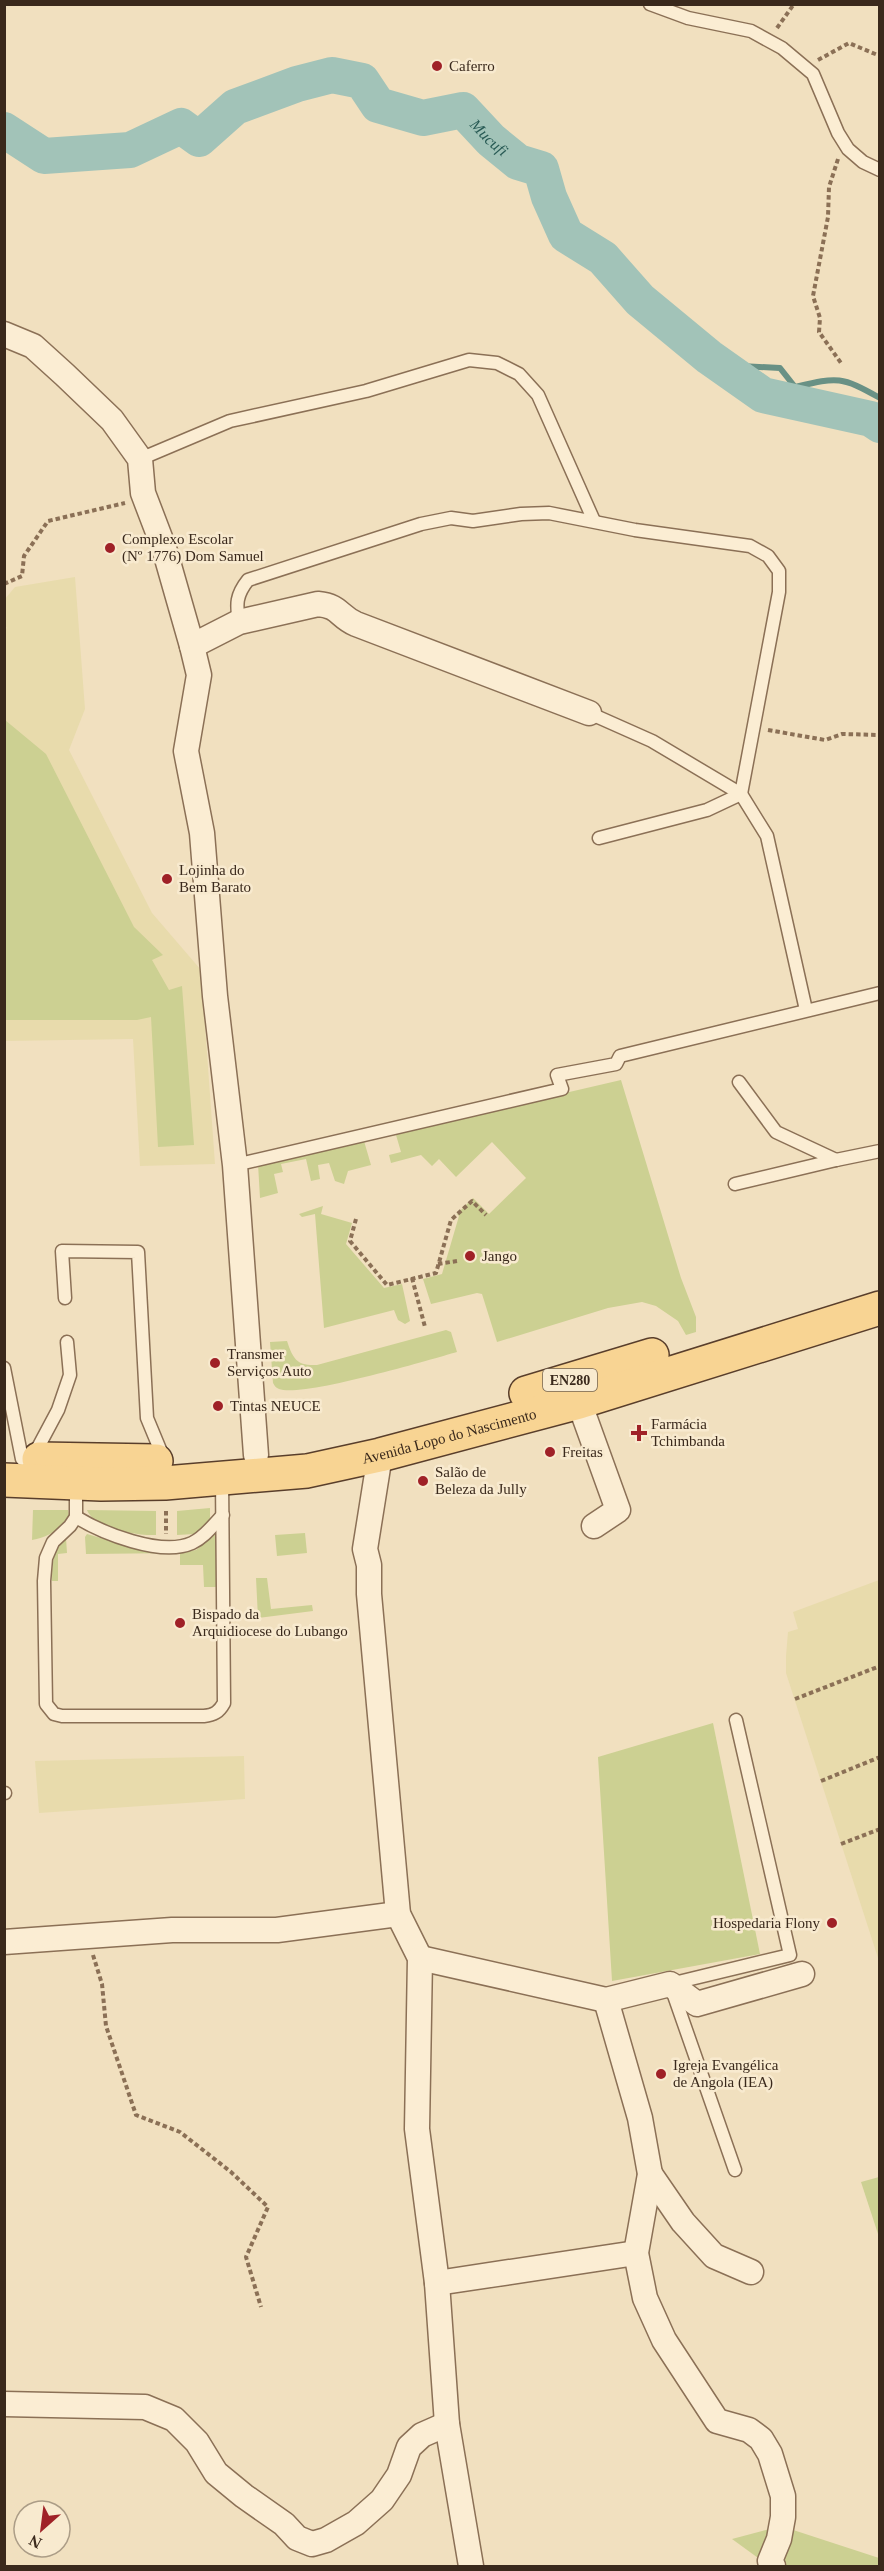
<svg xmlns="http://www.w3.org/2000/svg" width="884" height="2571" font-family="'Times New Roman',serif">
  <style>
    .farmland { fill: #e8dbac }
    .green { fill: #ccd092 }
    .lines { fill: none; stroke-linecap: round; stroke-linejoin: round }
    .stream { stroke: #699185; stroke-width: 6 }
    .river { stroke: #a2c3b8; stroke-width: 36 }
    .service-casing { stroke: #8b7056; stroke-width: 15 }
    .minor-casing { stroke: #8b7056; stroke-width: 27 }
    .primary-casing { stroke: #593e2b; stroke-width: 36 }
    .path { stroke: #8b7056; stroke-width: 4; stroke-dasharray: 4.5 3; stroke-linecap: butt }
    .service { stroke: #fbedd3; stroke-width: 12 }
    .minor { stroke: #fbedd3; stroke-width: 24 }
    .primary { stroke: #f8d493; stroke-width: 33 }
    .poi-dot { fill: #9f2127; stroke: #f8eacf; stroke-width: 2 }
    .labels { text-anchor: middle; stroke-width: 5; stroke-linejoin: round; paint-order: stroke }
    .shield { fill: #f8eacf; stroke: #736352; stroke-width: 1.5 }
    .shield-label { font-size: 14px; font-weight: bold; fill: #3a291c }
    .poi-label { font-size: 15px; fill: #3a291c; stroke: #f8eacf; text-anchor: start }
    .street-label { font-size: 15px; fill: #3a291c; stroke: #f8eacf }
    .water-label { font-size: 16px; font-style: italic; fill: #295b55; stroke: #f8eacf }
  </style>
  <rect width="100%" height="100%" fill="#f1e0bf"/>
  <g class="farmland">
    <polygon points="75,577 85,709 69,750 152,913 201,970 215,1164 140,1166 133,1039 5,1041 4,630 7,628 5,626 5,599 15,587"/>
    <polygon points="879,1580 879,1961 786,1673 786,1656 788,1632 798,1629 793,1612"/>
    <polygon points="244,1756 245,1799 39,1813 35,1761"/>
  </g>
  <g class="green">
    <polygon points="5,720 46,754 134,927 163,955 152,960 169,990 182,986 194,1145 158,1147 151,1017 137,1020 5,1020"/>
    <polygon points="621,1080 681,1278 696,1317 696,1332 686,1335 678,1321 656,1306 642,1302 608,1308 497,1342 482,1294 477,1293 431,1304 423,1279 442,1274 459,1216 457,1214 473,1198 489,1214 526,1178 492,1142 456,1177 439,1159 432,1166 421,1155 391,1163 389,1155 401,1152 396,1135 364,1141 371,1165 348,1171 344,1184 335,1181 329,1163 318,1165 320,1179 311,1181 306,1159 281,1164 283,1172 274,1174 278,1193 260,1198 258,1164"/>
    <polygon points="323,1206 321,1214 352,1223 346,1244 384,1288 402,1284 410,1321 405,1324 398,1320 394,1310 324,1328 315,1214 302,1217 299,1214"/>
    <path d="M446,1330L451,1332L457,1352C429,1360 301,1398 279,1389C275,1387 275,1386 273,1383L270,1342L287,1341C293,1359 297,1366 317,1365Z"/>
    <polygon points="210,1508 210,1519 195,1534 177,1535 177,1511"/>
    <path d="M33,1510H68L69,1515C59,1530 49,1537 32,1540Z"/>
    <path d="M87,1510L156,1511V1535C138,1536 94,1529 87,1510Z"/>
    <polygon points="216,1533 217,1587 204,1587 203,1565 180,1565 180,1553 86,1554 85,1537 87,1534 149,1552 181,1552 196,1550"/>
    <polygon points="305,1533 307,1553 277,1556 275,1535"/>
    <path d="M63,1537L66,1538L67,1553L58,1554V1581H52C52,1566 53,1549 63,1537Z"/>
    <polygon points="256,1578 267,1578 271,1609 312,1605 313,1611 258,1618"/>
    <polygon points="713,1723 760,1954 612,1981 598,1757"/>
    <polygon points="879,2177 880,2177 879,2237 861,2182"/>
    <polygon points="781,2526 879,2558 879,2566 769,2566 732,2539"/>
  </g>
  <g class="lines">
    <path class="stream" d="M721,365L780,368L795,387C838,377 841,376 880,398"/>
    <path class="river" id="s1" d="M4,130L44,156L130,150L181,126L199,139L235,107L297,84L332,75L362,81L378,105L423,118L463,110L491,140L518,162L541,169L549,197L566,235L603,258L640,300L709,357L763,395L871,419L880,425"/>
    <g class="service-casing">
      <g id="service">
        <polyline points="650,4 688,18 751,31 782,48 813,74 838,133 848,149 863,162 880,170"/>
        <polyline points="140,459 230,421 366,391 469,360 497,363 519,374 538,395 594,521"/>
        <path d="M239,622C236,604 236,595 248,580L421,524L451,518L473,521L521,514L549,513L635,530L750,546L768,556L779,571V592L741,794L707,810L599,838"/>
        <polyline points="589,713 652,741 741,794 767,836 806,1010"/>
        <polyline points="836,1160 880,1151"/>
        <polyline points="235,1165 562,1089 557,1075 616,1064 620,1056 880,993"/>
        <polyline points="735,1184 836,1160 776,1132 739,1082"/>
        <polyline points="65,1298 62,1251 138,1252 147,1418 164,1459"/>
        <polyline points="4,1368 22,1459"/>
        <polyline points="34,1455 58,1410 70,1375 67,1342"/>
        <path d="M76,1485V1517L70,1526L53,1542L46,1558L44,1581L46,1704L54,1714L62,1716H204C214,1715 219,1712 224,1703L222,1479"/>
        <path d="M76,1517C102,1533 161,1557 192,1543C205,1537 213,1525 223,1515"/>
        <polyline points="4,1793 5,1793"/>
        <polyline points="735,2170 670,1984 790,1955 736,1720"/>
      </g>
    </g>
    <g class="minor-casing">
      <g id="minor">
        <polyline points="4,334 33,346 65,375 112,420 140,459 143,493 164,548 192,646 199,675 186,751 202,833 215,996 235,1165 256,1455"/>
        <path d="M192,646L239,622L318,604C340,606 338,616 356,624L589,713"/>
        <polyline points="579,1402 618,1510 594,1526"/>
        <polyline points="380,1455 365,1549 369,1565 369,1594 398,1914 420,1958 417,2129 437,2283 447,2424 471,2566"/>
        <polyline points="4,1942 172,1930 277,1930 398,1914"/>
        <polyline points="420,1958 606,2000 670,1984 697,2004 802,1974"/>
        <polyline points="606,2000 640,2118 650,2174 636,2253 645,2298 664,2340 717,2421 749,2430 761,2439 770,2454 783,2496 783,2517 779,2539 770,2561 773,2566"/>
        <polyline points="650,2174 683,2222 714,2256 751,2272"/>
        <polyline points="437,2283 636,2253"/>
        <polyline points="4,2404 145,2407 174,2419 197,2442 216,2473 244,2496 284,2524 297,2538 312,2544 326,2540 356,2523 382,2500 399,2475 409,2447 422,2435 447,2424"/>
      </g>
    </g>
    <g class="primary-casing">
      <g id="primary">
        <polyline points="526,1393 652,1355"/>
        <polyline points="39,1459 156,1461"/>
        <path id="s2" d="M4,1480L101,1484L165,1483L307,1471L380,1455L579,1402L880,1308"/>
      </g>
    </g>
    <g class="path">
      <polyline points="777,28 794,4"/>
      <polyline points="818,60 849,43 880,56"/>
      <polyline points="838,159 829,187 828,217 813,296 820,318 819,332 841,363"/>
      <polyline points="4,584 22,576 24,556 48,521 125,503"/>
      <polyline points="768,730 825,740 842,734 880,735"/>
      <polyline points="356,1219 350,1241 387,1285 436,1273 451,1220 472,1201 486,1215"/>
      <polyline points="438,1264 457,1261"/>
      <polyline points="412,1278 425,1327"/>
      <polyline points="166,1511 166,1534"/>
      <polyline points="795,1699 880,1666"/>
      <polyline points="821,1781 880,1757"/>
      <polyline points="841,1844 880,1829"/>
      <polyline points="93,1955 102,1984 106,2026 136,2115 180,2132 231,2172 268,2207 246,2257 261,2307"/>
    </g>
    <use href="#service" class="service"/>
    <use href="#minor" class="minor"/>
    <use href="#primary" class="primary"/>
  </g>
  <g class="poi-dot">
    <circle cx="437" cy="66" r="6"/>
    <circle cx="110" cy="548" r="6"/>
    <circle cx="167" cy="879" r="6"/>
    <circle cx="470" cy="1256" r="6"/>
    <circle cx="215" cy="1363" r="6"/>
    <circle cx="218" cy="1406" r="6"/>
    <path d="M636 1424h6v6h6v6h-6v6h-6v-6h-6v-6h6z"/>
    <circle cx="550" cy="1452" r="6"/>
    <circle cx="423" cy="1481" r="6"/>
    <circle cx="180" cy="1623" r="6"/>
    <circle cx="832" cy="1923" r="6"/>
    <circle cx="661" cy="2074" r="6"/>
  </g>
  <g class="labels">
    <rect class="shield" x="543" y="1369" width="54" height="22" rx="4.5"/>
    <g class="shield-label">
      <text x="570" y="1385">EN280</text>
    </g>
    <g class="poi-label">
      <text x="449" y="71">Caferro</text>
      <text x="122" y="544">Complexo Escolar<tspan x="122" dy="17">(Nº 1776) Dom Samuel</tspan></text>
      <text x="179" y="875">Lojinha do<tspan x="179" dy="17">Bem Barato</tspan></text>
      <text x="482" y="1261">Jango</text>
      <text x="227" y="1359">Transmer<tspan x="227" dy="17">Serviços Auto</tspan></text>
      <text x="230" y="1411">Tintas NEUCE</text>
      <text x="651" y="1429">Farmácia<tspan x="651" dy="17">Tchimbanda</tspan></text>
      <text x="562" y="1457">Freitas</text>
      <text x="435" y="1477">Salão de<tspan x="435" dy="17">Beleza da Jully</tspan></text>
      <text x="192" y="1619">Bispado da<tspan x="192" dy="17">Arquidiocese do Lubango</tspan></text>
      <text x="820" y="1928" text-anchor="end">Hospedaria Flony</text>
      <text x="673" y="2070">Igreja Evangélica<tspan x="673" dy="17">de Angola (IEA)</tspan></text>
    </g>
    <g class="street-label">
      <text dy="5" stroke="none"><textPath href="#s2" startOffset="450">Avenida Lopo do Nascimento</textPath></text>
    </g>
    <g class="water-label">
      <text dy="6" stroke="none"><textPath href="#s1" startOffset="548">Mucufi</textPath></text>
    </g>
  </g>
  <rect width="884" height="2571" fill="none" stroke="#3a291c" stroke-width="12"/>
  <g transform="translate(42 2529) rotate(208)"><circle r="28" fill="#f8eacf" stroke="#ac9d87" stroke-width="1.5"/>
  <path d="M0-4.5L10 22L0 15L-10 22Z" fill="#9f2127"/>
  <text y="-9" font-size="16" font-weight="bold" text-anchor="middle" fill="#3a291c">N</text>
  </g>
</svg>
